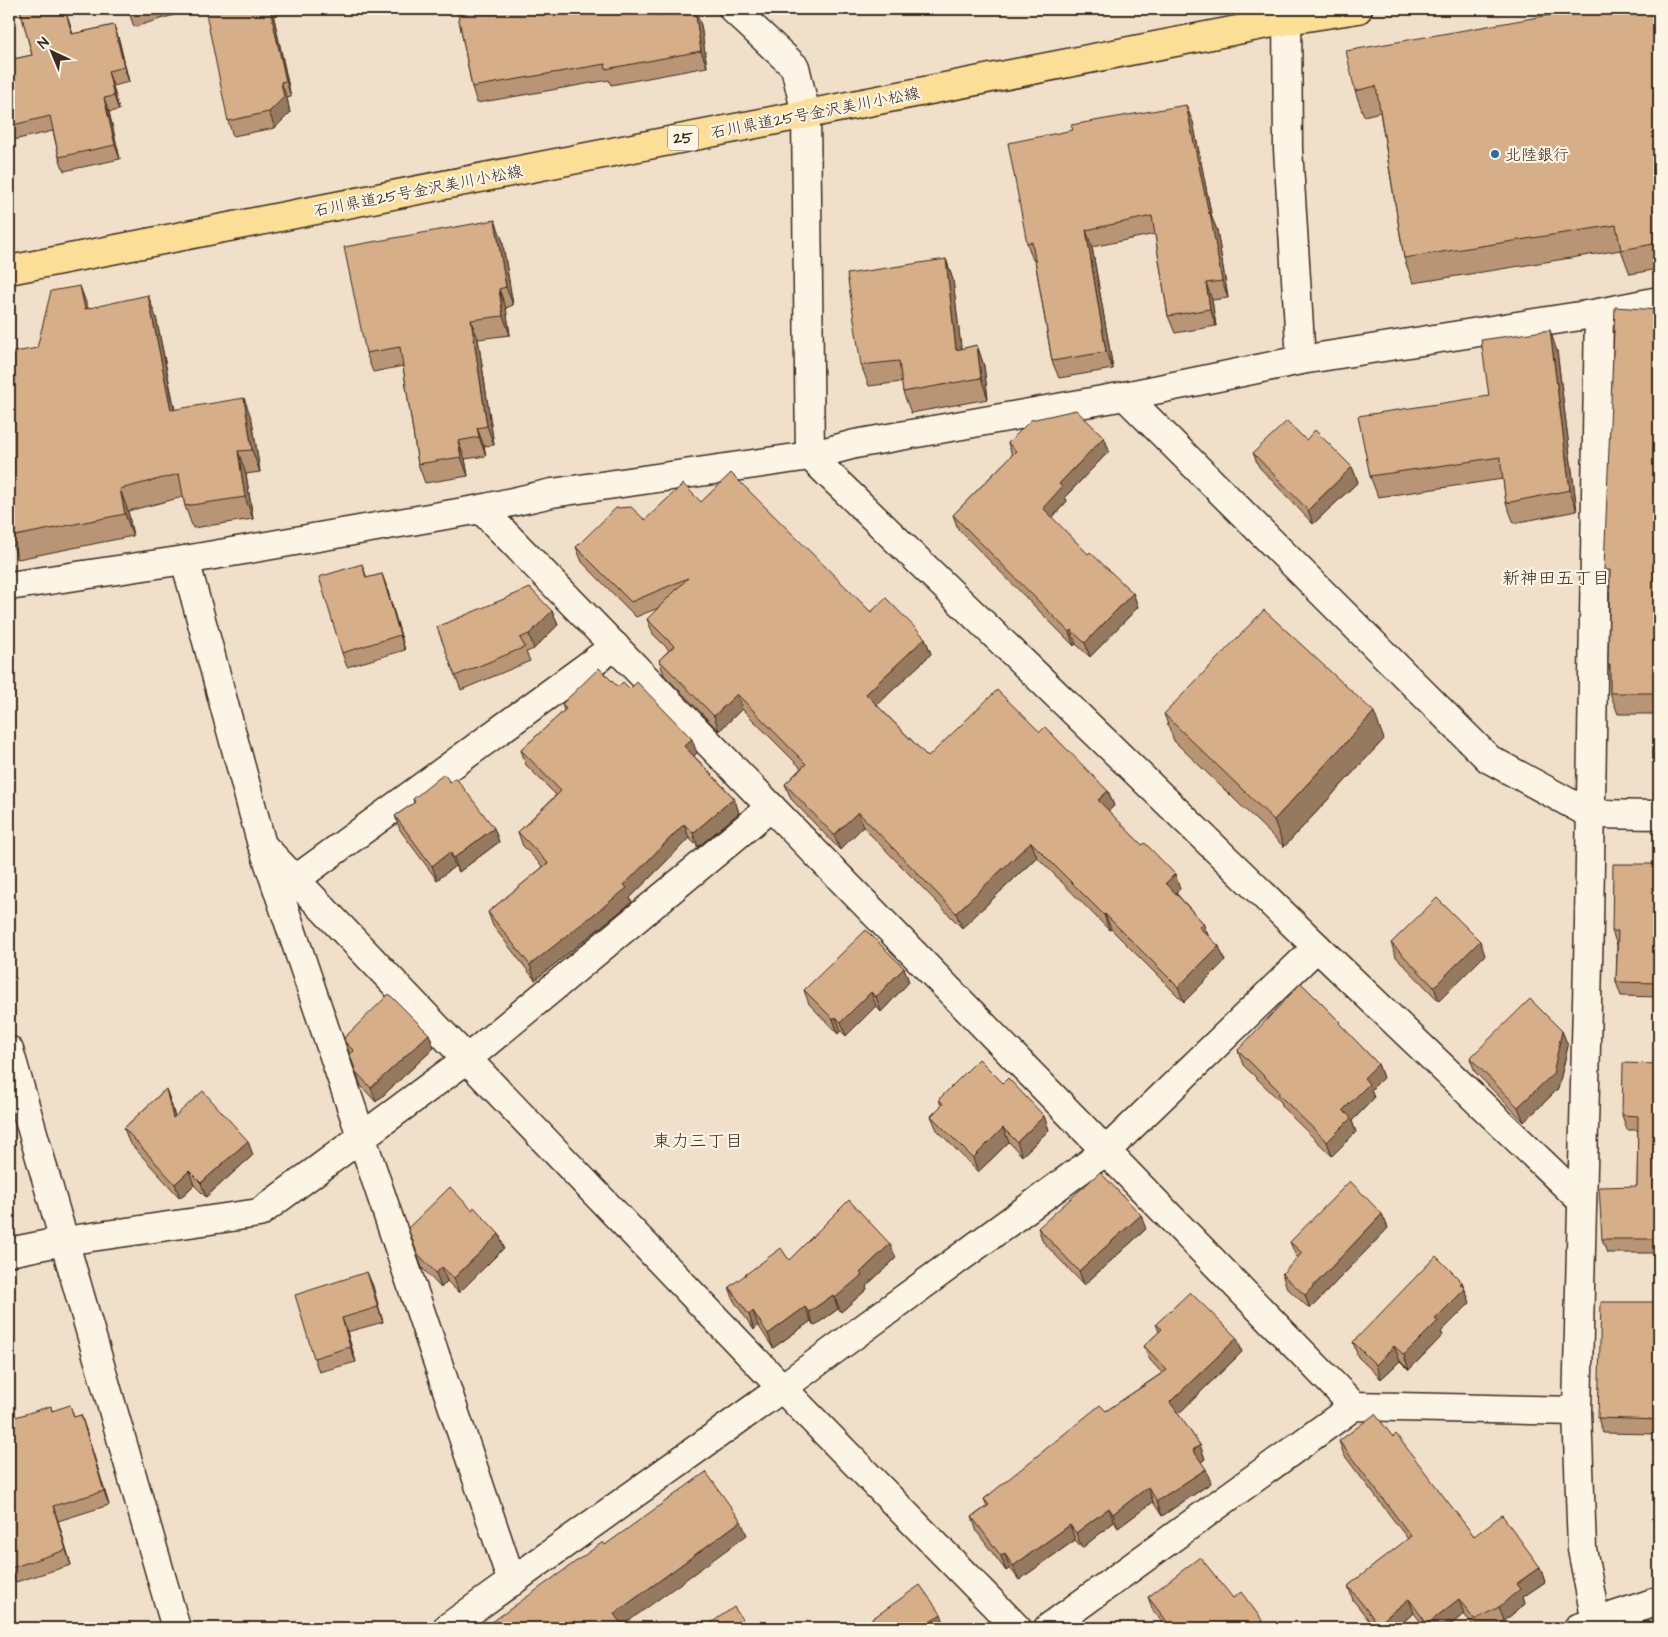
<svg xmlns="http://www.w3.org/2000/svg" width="1668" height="1637" font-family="'Architects Daughter','Klee One',sans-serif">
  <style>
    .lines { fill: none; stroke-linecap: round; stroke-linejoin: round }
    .street-casing { stroke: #3b2a1e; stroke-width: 31 }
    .secondary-casing { stroke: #3b2a1e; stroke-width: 31 }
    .primary-casing { stroke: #3b2a1e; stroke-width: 31 }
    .street { stroke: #fcf5e5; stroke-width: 28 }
    .secondary { stroke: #fcf5e5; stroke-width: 28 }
    .primary { stroke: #fbdf96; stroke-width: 28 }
    .wall { fill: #b89675; stroke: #3b2a1e }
    .shaded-wall { fill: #967a5f; stroke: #3b2a1e }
    .building { fill: #d6ae88; stroke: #3b2a1e }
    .poi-dot { fill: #1f6fb2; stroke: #fcf5e5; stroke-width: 2 }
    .labels { text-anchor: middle; stroke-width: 4.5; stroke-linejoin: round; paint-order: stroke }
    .shield { fill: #fcf5e5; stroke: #75675a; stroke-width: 1 }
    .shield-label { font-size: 15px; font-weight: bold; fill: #3b2a1e }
    .street-label { font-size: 16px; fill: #3b2a1e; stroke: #fcf5e5 }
    .poi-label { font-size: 16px; fill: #3b2a1e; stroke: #fcf5e5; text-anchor: start }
    .neighbourhood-label { font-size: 18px; fill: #3b2a1e; stroke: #fcf5e5 }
  </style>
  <rect width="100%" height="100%" fill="#f1e0c9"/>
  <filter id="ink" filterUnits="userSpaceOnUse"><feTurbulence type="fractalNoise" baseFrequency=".02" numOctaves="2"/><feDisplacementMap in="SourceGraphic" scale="10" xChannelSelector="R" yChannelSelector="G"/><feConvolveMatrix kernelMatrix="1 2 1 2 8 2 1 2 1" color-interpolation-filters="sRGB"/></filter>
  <g filter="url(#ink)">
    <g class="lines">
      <g class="street-casing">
        <g id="street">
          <polyline points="1287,9 1288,149 1301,360"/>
          <polyline points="1125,396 1489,759 1590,814 1659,815"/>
          <polyline points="481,509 1354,1406"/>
          <polyline points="185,560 262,845 782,1388 1017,1628"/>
          <polyline points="9,586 185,560 481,509 552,493 810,456 855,444 1125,396 1301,360 1599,313 1659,301"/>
          <polyline points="265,852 512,1582"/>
          <polyline points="296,879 615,646"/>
          <polyline points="1317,947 1582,1201"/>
          <polyline points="9,1050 176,1628"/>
          <polyline points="9,1252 64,1241 259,1213 467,1059 771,807"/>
          <polyline points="1596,1622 1582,1549 1577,1411 1589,922 1599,313"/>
          <polyline points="447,1628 782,1388 1106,1151 1317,947 810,456 806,114 795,67 733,9"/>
          <polyline points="1048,1628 1354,1406 1577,1411"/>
        </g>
      </g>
      <g class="secondary-casing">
        <polyline id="secondary" points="1578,1628 1659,1601"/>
      </g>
      <g class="primary-casing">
        <polyline id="primary" points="9,270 1288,20 1358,9"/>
      </g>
      <use href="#street" class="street"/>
      <use href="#secondary" class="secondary"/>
      <use href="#primary" class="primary"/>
    </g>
    <g class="wall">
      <polygon points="20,9 65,9 73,34 114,25 119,40 129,82 113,86 119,110 109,112 120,159 64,171 59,157 53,131 9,141 9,60 32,55"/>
      <polygon points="128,9 194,9 134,27"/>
      <polygon points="272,9 291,97 287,98 290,113 275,128 233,136 228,121"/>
      <polygon points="457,9 660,9 661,14 701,25 707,67 611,85 609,80 477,103 472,87"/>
      <polygon points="1659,9 1659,269 1630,274 1621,250 1413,283 1404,258 1380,112 1364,116 1355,91"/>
      <polygon points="1193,122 1212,218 1217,230 1228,298 1212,300 1216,326 1175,333 1168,316 1155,234 1092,247 1113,369 1059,378 1052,361 1035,260 1033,260 1027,243"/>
      <polygon points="502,239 513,305 506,308 510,335 478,339 494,445 484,446 486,456 465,459 468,476 425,483 418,464 403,366 373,372 366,353"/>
      <polygon points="946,259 953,280 961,349 977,345 984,366 988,399 911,413 903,392 902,382 869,386 861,365"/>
      <polygon points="88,309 156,317 175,410 252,420 260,472 246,474 253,519 193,528 185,506 183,497 128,511 133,536 18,559 10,537 37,348"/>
      <polygon points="1659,310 1659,714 1618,714 1610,693 1610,670 1608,665 1609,583 1604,570"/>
      <polygon points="1557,351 1577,511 1514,523 1506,503 1503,479 1378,497 1370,476 1489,396"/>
      <polygon points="1104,437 1109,451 1065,497 1067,501 1052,518 1088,554 1133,593 1138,607 1090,657 1076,644 1074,646 958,529 953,515 1012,455 1008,443"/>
      <polygon points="1306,440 1352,467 1358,482 1313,524 1259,467 1253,453"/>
      <polygon points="701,502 871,612 925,638 931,654 877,705 928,757 1040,732 1108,791 1114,806 1108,811 1142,845 1175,874 1180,889 1176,893 1203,923 1208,935 1225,961 1184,1002 1111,929 1109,930 1037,857 962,928 863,827 840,850 791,799 785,784 801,768 742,709 719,731 664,675 659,660 669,650 653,634 647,619 658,608 636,617 582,562 576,547 645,520"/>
      <polygon points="362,564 367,578 382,574 387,588 405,650 347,667 342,653"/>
      <polygon points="552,611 558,625 534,649 526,652 530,661 461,690 437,627"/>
      <polygon points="618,687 630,689 697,753 694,756 734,798 739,813 698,847 689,838 630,898 632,902 535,980 493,926 488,912 543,867 523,846 518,832 556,795 526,765 521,750 564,711 562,704"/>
      <polygon points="1164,714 1384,739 1284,847 1174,741"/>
      <polygon points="450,782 494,828 499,842 459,872 455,866 437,880 400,830 395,816 414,803 413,799"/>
      <polygon points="1659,864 1659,997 1621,996 1616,982 1617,945 1612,931"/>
      <polygon points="1391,943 1485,955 1439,1001 1396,957"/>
      <polygon points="904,968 909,982 881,1012 876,1006 846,1036 841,1031 838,1034 809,1004 804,990"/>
      <polygon points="1342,1027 1378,1064 1383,1078 1371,1090 1374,1098 1352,1121 1356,1132 1332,1156 1283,1108 1281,1102 1243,1065 1238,1050"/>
      <polygon points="1562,1031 1568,1046 1558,1089 1524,1122 1475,1072 1470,1058"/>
      <polygon points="429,1034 434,1048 376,1102 361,1086 344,1038"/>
      <polygon points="1659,1064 1659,1253 1607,1253 1602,1239 1637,1186 1638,1130 1627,1130 1622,1115"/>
      <polygon points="1003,1083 1044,1116 1049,1130 1022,1156 1009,1142 978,1172 937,1130 931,1116 941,1106 939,1099"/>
      <polygon points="166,1089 171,1103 175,1117 253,1155 206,1197 194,1185 180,1198 129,1142 124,1128"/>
      <polygon points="472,1210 499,1234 504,1248 459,1293 447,1281 441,1288 422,1268 408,1228"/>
      <polygon points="1382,1214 1388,1228 1310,1309 1287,1288 1282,1274 1298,1258 1296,1256 1290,1242"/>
      <polygon points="1038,1228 1146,1229 1084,1285 1043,1242"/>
      <polygon points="896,1258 866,1286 867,1289 841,1312 838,1309 814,1326 811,1321 773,1348 758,1325 754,1330 734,1301 729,1287 789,1260"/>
      <polygon points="367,1272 383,1322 347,1332 356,1362 319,1372 314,1358"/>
      <polygon points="1462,1282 1470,1303 1441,1332 1443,1335 1409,1370 1400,1361 1381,1379 1358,1357 1353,1342"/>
      <polygon points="1659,1302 1659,1434 1603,1433 1598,1418"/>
      <polygon points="1156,1324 1242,1352 1178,1414 1200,1445 1205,1459 1201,1462 1211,1483 1162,1516 1153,1502 1118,1528 1114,1522 1082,1548 1075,1540 1019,1580 1010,1568 1006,1571 977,1532 972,1517 987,1506 984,1499 1106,1411 1162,1373 1150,1360 1144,1346 1159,1332"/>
      <polygon points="52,1410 75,1417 81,1415 86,1430 109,1505 58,1521 71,1565 16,1582 11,1568"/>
      <polygon points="1393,1437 1474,1536 1540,1567 1545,1582 1523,1597 1525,1604 1504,1621 1491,1628 1474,1628 1464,1614 1446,1628 1425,1628 1414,1613 1395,1628 1375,1628 1353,1600 1348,1586 1408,1539 1344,1455 1339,1441"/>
      <polygon points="1148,1597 1233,1598 1266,1628 1167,1628 1153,1611"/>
    </g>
    <g class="shaded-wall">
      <polygon points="270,9 272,9 291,97 286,81"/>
      <polygon points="656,9 660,9 663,31 657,15"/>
      <polygon points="695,10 701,25 707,67 701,51"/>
      <polygon points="114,25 119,40 129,82 124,67"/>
      <polygon points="108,71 113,86 119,110 114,96"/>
      <polygon points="281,82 287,98 290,113 275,128 269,112"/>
      <polygon points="104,98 109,112 120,159 115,145"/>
      <polygon points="1186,105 1193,122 1212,218 1217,230 1228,298 1222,281"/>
      <polygon points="495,220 502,239 513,305 506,287"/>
      <polygon points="1086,230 1092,247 1113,369 1106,352"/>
      <polygon points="946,259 953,280 964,371 956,350"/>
      <polygon points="1206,283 1212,300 1216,326 1210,309"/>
      <polygon points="80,286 88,308 85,309"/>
      <polygon points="499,289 506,308 510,335 503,316"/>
      <polygon points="148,295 156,317 179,433 171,410"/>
      <polygon points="471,320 478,339 494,445 487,426"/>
      <polygon points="1550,330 1557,351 1577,511 1570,490"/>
      <polygon points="977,345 984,366 988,399 981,378"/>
      <polygon points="244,398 252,420 260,472 252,450"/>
      <polygon points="477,428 484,446 486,456 479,437"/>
      <polygon points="1104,437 1109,451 1065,497 1067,501 1048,522 1043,508 1059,484"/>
      <polygon points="458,441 465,459 468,476 461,457"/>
      <polygon points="238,451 246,474 253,519 245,497"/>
      <polygon points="1352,467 1358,482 1313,524 1308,510"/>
      <polygon points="120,489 128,511 133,536 125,514"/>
      <polygon points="382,574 387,588 405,650 400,635"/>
      <polygon points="1133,593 1138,607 1090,657 1085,643"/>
      <polygon points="552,611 558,625 534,649 529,634"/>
      <polygon points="1071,630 1076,644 1074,646 1069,632"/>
      <polygon points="925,638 931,654 872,710 866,694"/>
      <polygon points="737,694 742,709 719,731 714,716"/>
      <polygon points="1374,712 1384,739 1284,847 1274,820"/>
      <polygon points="692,739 697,753 690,760 684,746"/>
      <polygon points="1108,791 1114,806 1104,815 1098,800"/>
      <polygon points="734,798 739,813 698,847 693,833"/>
      <polygon points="858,812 863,827 840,850 834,835"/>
      <polygon points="684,824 689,838 630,898 632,902 535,980 530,965 624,885"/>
      <polygon points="494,828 499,842 459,872 454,858"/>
      <polygon points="1031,842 1037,857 962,928 956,913"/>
      <polygon points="450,852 455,866 437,880 432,866"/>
      <polygon points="1175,874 1180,889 1171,898 1166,883"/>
      <polygon points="1105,914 1111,929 1109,930 1104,915"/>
      <polygon points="1203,923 1209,938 1199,927"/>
      <polygon points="1480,941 1485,955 1439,1001 1434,987"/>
      <polygon points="1219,946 1225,961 1184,1002 1178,987"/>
      <polygon points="904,968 909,982 881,1012 876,997"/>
      <polygon points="871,992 876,1006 846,1036 841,1022"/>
      <polygon points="836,1017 841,1031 838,1034 833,1019"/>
      <polygon points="1562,1031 1568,1046 1558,1089 1524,1122 1518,1107"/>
      <polygon points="429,1034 434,1048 376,1102 371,1088"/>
      <polygon points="1378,1064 1383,1078 1371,1090 1374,1098 1352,1121 1356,1132 1332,1156 1327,1142 1343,1110 1364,1078"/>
      <polygon points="166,1089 171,1103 179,1132 173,1118"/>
      <polygon points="1044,1116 1049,1130 1022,1156 1017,1142"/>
      <polygon points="1003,1128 1009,1142 978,1172 973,1158"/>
      <polygon points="248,1141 253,1155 206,1197 201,1183"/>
      <polygon points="189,1171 194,1185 180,1198 175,1184"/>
      <polygon points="1382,1214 1388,1228 1310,1309 1305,1295"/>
      <polygon points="1141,1215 1146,1229 1084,1285 1079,1271"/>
      <polygon points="499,1234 504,1248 459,1293 454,1278"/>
      <polygon points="890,1244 896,1258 866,1286 867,1289 841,1312 835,1298 860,1273"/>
      <polygon points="442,1267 447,1281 441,1288 436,1273"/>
      <polygon points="367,1272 373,1286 383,1322 378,1307"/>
      <polygon points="1462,1282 1470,1303 1441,1332 1443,1335 1409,1370 1404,1355 1435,1319"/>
      <polygon points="833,1295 838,1309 814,1326 809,1312"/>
      <polygon points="805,1307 811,1321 773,1348 768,1334"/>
      <polygon points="753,1311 758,1325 754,1330 749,1315"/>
      <polygon points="342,1318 347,1332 356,1362 350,1347"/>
      <polygon points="1237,1338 1242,1352 1175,1417 1170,1402"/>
      <polygon points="1394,1346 1400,1361 1381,1379 1376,1365"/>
      <polygon points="81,1415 86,1430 109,1505 104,1491"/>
      <polygon points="1200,1445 1205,1459 1198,1464 1193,1450"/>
      <polygon points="1206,1469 1211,1483 1162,1516 1157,1501"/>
      <polygon points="1148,1487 1153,1502 1118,1528 1113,1514"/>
      <polygon points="53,1506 58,1521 71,1565 66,1550"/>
      <polygon points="1109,1508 1114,1522 1082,1548 1076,1533"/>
      <polygon points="741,1521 747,1535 619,1628 614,1614"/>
      <polygon points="1070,1525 1075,1540 1019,1580 1013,1566"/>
      <polygon points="1005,1554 1010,1568 1006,1571 1001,1556"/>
      <polygon points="1540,1567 1545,1582 1523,1597 1525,1604 1504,1621 1499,1607 1516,1584"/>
      <polygon points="1409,1599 1414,1613 1395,1628 1379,1628 1378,1624"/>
      <polygon points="1459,1599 1464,1614 1446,1628 1429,1628 1427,1624"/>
      <polygon points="941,1614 946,1628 931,1628 929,1623"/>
      <polygon points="1263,1621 1266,1628 1256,1628 1255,1626"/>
    </g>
    <g class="building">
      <polygon points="20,9 65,9 72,34 114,25 124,67 108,71 114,96 104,98 115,145 59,157 50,116 9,126 9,60 32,55"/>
      <polygon points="128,9 137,9 129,11"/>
      <polygon points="205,9 270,9 286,81 281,82 284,97 269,112 228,121"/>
      <polygon points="457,9 656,9 657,15 695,10 701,51 606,69 605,64 472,87"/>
      <polygon points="1584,9 1659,9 1659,243 1621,250 1616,225 1404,258 1376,86 1355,91 1346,51"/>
      <polygon points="1186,105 1209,214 1210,213 1222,281 1206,283 1210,309 1168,316 1152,216 1086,230 1106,352 1052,361 1032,242 1027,243 1008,143 1073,130 1071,125"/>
      <polygon points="495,220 506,287 499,289 503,316 471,320 487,426 477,428 479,437 458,441 461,457 418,464 400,347 366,353 344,247"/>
      <polygon points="946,259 956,350 977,345 981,378 903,392 899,361 861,365 847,274"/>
      <polygon points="80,286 85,309 148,295 171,410 244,398 252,450 238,451 245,497 185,506 179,474 120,489 125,514 10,537 9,531 9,353 37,348 51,291"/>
      <polygon points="1615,307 1659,310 1659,693 1610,693 1610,665 1608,665 1610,570 1604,570 1605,542"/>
      <polygon points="1550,330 1570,490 1506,503 1500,457 1370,476 1358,416 1489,396 1481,340"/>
      <polygon points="1076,410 1104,437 1059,484 1062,487 1043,508 1088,554 1090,552 1133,593 1085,643 1071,630 1069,632 953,515 1016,451 1008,443 1031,420"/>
      <polygon points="1287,421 1306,440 1315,430 1352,467 1308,510 1253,453"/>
      <polygon points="731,473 871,612 886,598 925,638 866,694 928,757 997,690 1040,732 1045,727 1108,791 1098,800 1142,845 1145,843 1175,874 1166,883 1203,923 1199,927 1219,946 1178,987 1105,914 1104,915 1031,842 956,913 858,812 834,835 785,784 806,764 737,694 714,716 659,660 674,646 647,619 688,578 631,602 576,547 616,508 631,507 645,520 683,484 701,502"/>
      <polygon points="362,564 366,578 382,574 400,635 342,653 319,577"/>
      <polygon points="530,588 552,611 529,634 520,638 525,647 455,676 437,627"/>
      <polygon points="1264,610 1374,712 1274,820 1164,714"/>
      <polygon points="599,668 618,687 623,682 630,689 637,682 692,739 684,746 734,798 693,833 684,824 624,885 627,888 530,965 488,912 548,863 518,832 561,791 521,750 566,709 562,704"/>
      <polygon points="444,774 450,782 456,778 494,828 454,858 450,852 432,866 395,816 415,802 413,799"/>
      <polygon points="1613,864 1659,864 1659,983 1616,982 1618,931 1612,931"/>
      <polygon points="1437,898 1480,941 1434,987 1391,943"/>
      <polygon points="866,930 904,968 876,997 871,992 841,1022 836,1017 833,1019 804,990"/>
      <polygon points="1301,983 1340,1022 1339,1023 1378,1064 1364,1078 1369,1084 1343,1110 1351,1118 1327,1142 1278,1094 1280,1092 1238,1050"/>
      <polygon points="389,994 429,1034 371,1088 356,1072 350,1055 354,1051 345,1042 344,1038"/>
      <polygon points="1530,999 1562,1031 1553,1074 1518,1107 1470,1058"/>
      <polygon points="979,1059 1003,1083 1008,1078 1044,1116 1017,1142 1003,1128 973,1158 931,1116 943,1104 939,1099"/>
      <polygon points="1623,1063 1659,1064 1659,1239 1602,1239 1599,1187 1637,1186 1638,1116 1622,1115"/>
      <polygon points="166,1089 173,1118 203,1091 248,1141 201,1183 189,1171 175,1184 124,1128"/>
      <polygon points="1100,1172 1141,1215 1079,1271 1038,1228"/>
      <polygon points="1350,1181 1382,1214 1305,1295 1282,1274 1302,1253 1290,1242"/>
      <polygon points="450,1187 472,1210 474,1207 499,1234 454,1278 442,1267 436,1273 417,1253 408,1228"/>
      <polygon points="849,1200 890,1244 860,1273 862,1275 835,1298 833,1295 809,1312 805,1307 768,1334 753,1311 749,1315 729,1287 781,1248 789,1260"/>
      <polygon points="1436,1256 1462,1282 1460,1284 1465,1289 1435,1319 1438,1321 1404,1355 1394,1346 1376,1365 1353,1342"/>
      <polygon points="367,1272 378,1307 342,1318 350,1347 314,1358 295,1295"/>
      <polygon points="1190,1292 1237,1338 1170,1402 1200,1445 1193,1450 1206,1469 1157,1501 1148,1487 1113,1514 1109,1508 1076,1533 1070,1525 1013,1566 1005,1554 1001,1556 972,1517 989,1505 984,1499 1100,1405 1106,1411 1167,1370 1144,1346 1162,1329 1156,1324"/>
      <polygon points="1601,1302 1659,1302 1659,1420 1598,1418"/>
      <polygon points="70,1405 74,1417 81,1415 104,1491 53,1506 66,1550 11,1568 9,1562 9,1419 51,1406 52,1411"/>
      <polygon points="1375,1414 1393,1437 1396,1434 1474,1536 1502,1515 1540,1567 1516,1584 1520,1589 1499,1607 1474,1620 1459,1599 1427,1624 1409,1599 1378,1624 1348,1586 1411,1536 1339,1441"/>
      <polygon points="706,1472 741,1521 614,1614 624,1628 481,1628 487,1624 488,1625 603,1542 605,1545"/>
      <polygon points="1200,1557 1233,1598 1241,1592 1263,1621 1255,1626 1257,1628 1172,1628 1148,1597"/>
      <polygon points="920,1585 941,1614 929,1623 932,1628 859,1628"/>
      <polygon points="734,1607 748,1628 706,1628 705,1627"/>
    </g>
  </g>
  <circle class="poi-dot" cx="1495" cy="154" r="5"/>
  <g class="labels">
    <rect class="shield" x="668" y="125.5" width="30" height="25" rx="4"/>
    <g class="shield-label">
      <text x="683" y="143">25</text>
    </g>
    <g class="street-label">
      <text transform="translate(815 112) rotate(-11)" y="6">石川県道25号金沢美川小松線</text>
      <text transform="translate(418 190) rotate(-11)" y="6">石川県道25号金沢美川小松線</text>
    </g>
    <g class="poi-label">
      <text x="1505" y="160">北陸銀行</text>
    </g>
    <g class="neighbourhood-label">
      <text x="1556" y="584">新神田五丁目</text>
      <text x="698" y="1147">東力三丁目</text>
    </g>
  </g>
  <rect width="1668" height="1637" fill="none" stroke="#fcf5e5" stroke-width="30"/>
  <rect x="15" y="15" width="1638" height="1607" fill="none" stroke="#3b2a1e" stroke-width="2" filter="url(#ink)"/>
  <g transform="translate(52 52) rotate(316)" stroke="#fcf5e5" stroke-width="4" paint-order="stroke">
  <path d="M0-4L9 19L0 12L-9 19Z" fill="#3b2a1e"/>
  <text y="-8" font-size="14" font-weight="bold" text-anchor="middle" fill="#3b2a1e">N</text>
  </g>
</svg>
